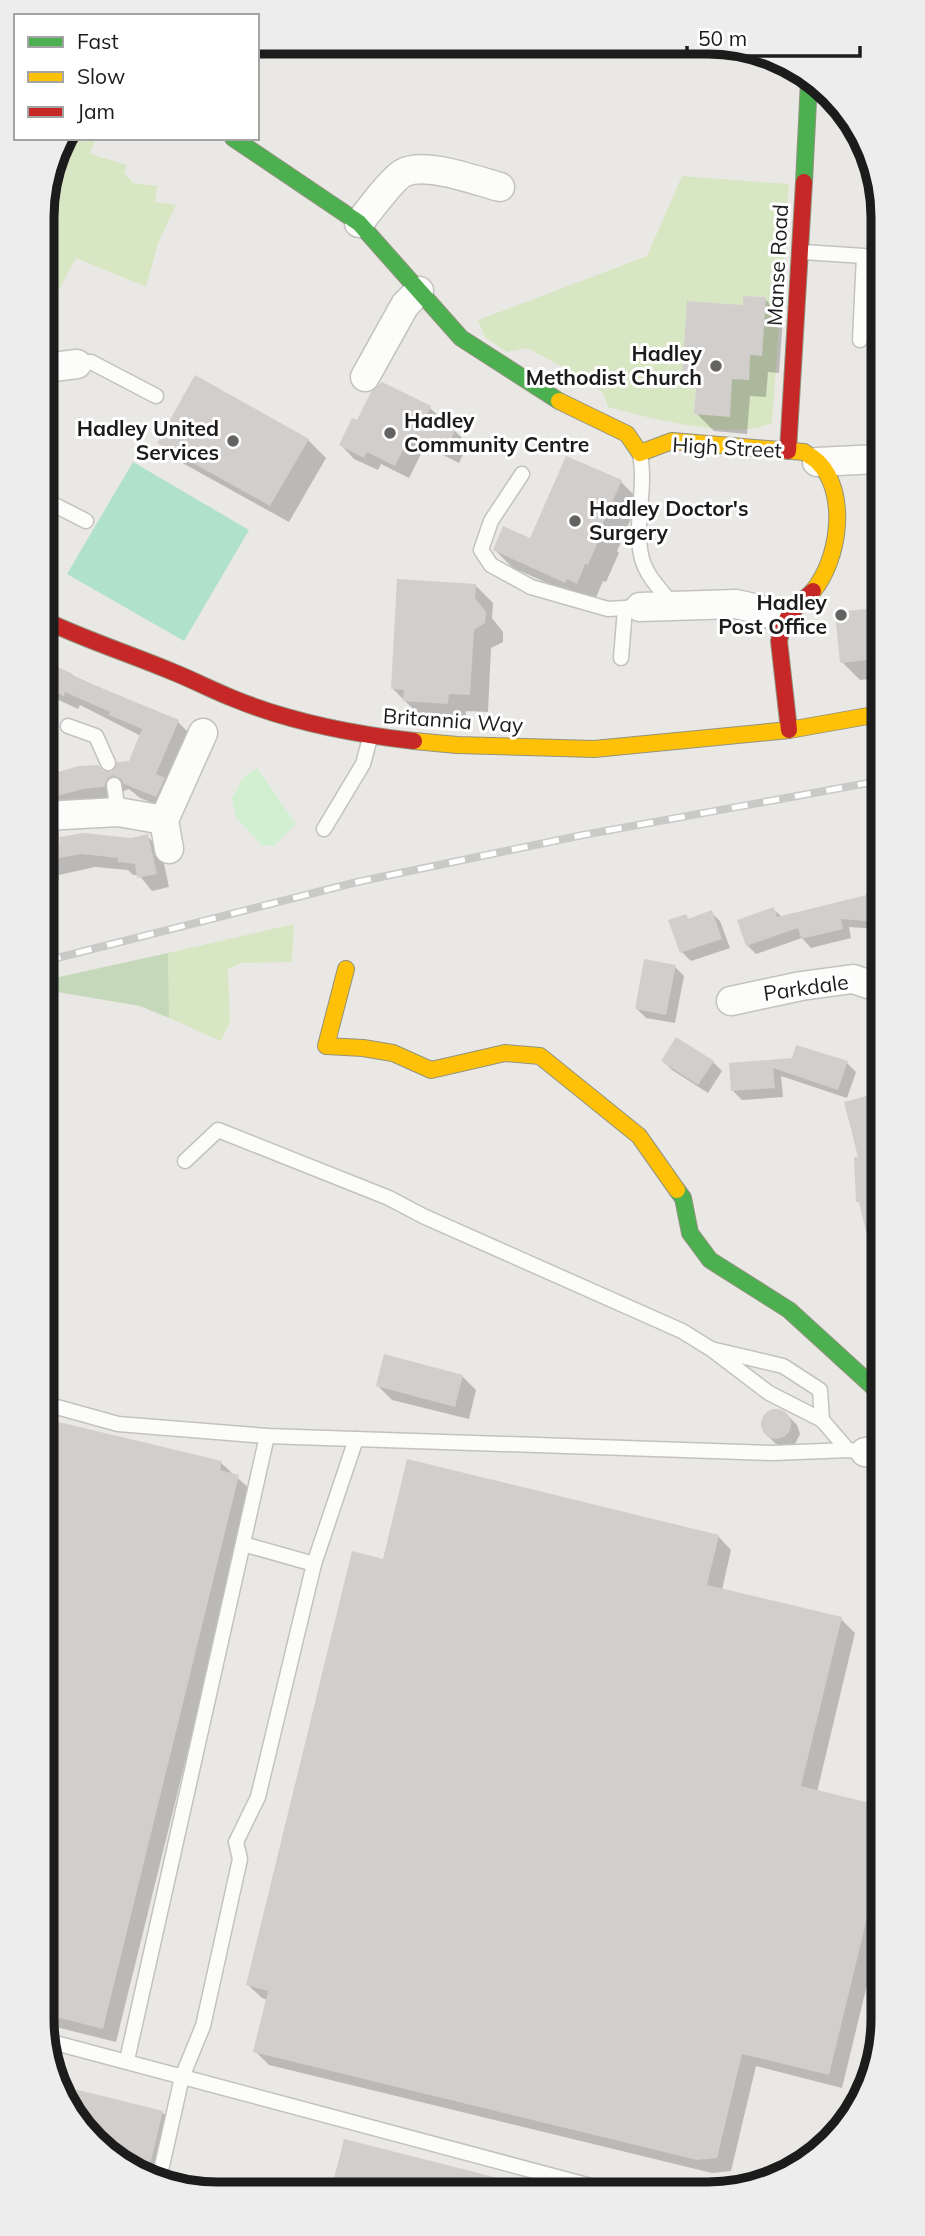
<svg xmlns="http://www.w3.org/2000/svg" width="925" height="2236" font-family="Mulish,sans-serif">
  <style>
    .grass { fill: #d8e7c3; fill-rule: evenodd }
    .forest { fill: #c6d8ba }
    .park { fill: #d2f0d1 }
    .pitch { fill: #b0e1cb }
    .shadow { fill: #0003 }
    .building { fill: #d1cecb }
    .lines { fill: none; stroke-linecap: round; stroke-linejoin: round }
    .lane-casing { stroke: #c3c2c1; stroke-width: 17 }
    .street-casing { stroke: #c3c2c1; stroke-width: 31 }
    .fast-casing { stroke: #92937e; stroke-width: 18 }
    .slow-casing { stroke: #92937e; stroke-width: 18 }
    .jam-casing { stroke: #92937e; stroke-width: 18 }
    .lane { stroke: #fcfcfb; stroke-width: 14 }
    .street { stroke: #fcfcfb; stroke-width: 28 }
    .fast { stroke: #4caf50; stroke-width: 16 }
    .slow { stroke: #ffc107; stroke-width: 16 }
    .jam { stroke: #c62828; stroke-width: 16 }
    .rail-casing { stroke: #c9c9c8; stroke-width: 8 }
    .rail { stroke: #fff; stroke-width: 5; stroke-dasharray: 16; stroke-linecap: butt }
    .poi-dot { fill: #646362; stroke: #fff; stroke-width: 2.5 }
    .labels { text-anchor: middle; stroke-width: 6; stroke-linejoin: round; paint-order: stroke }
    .street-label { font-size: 21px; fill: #1c1c1c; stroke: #fff }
    .poi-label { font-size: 21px; font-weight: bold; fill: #1c1c1c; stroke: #fff; text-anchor: end }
    .rim { fill: none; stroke: #1c1c1c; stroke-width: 9 }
  </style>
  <rect width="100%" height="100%" fill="#eae8e5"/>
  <g class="grass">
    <polygon points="61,138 96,138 90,154 127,165 124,173 133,183 157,186 155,202 176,205 158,243 146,287 76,258 46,314 43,312 42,206"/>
    <path d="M682,176L789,184L772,423C736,441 648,418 608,407L604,395L593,383L527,348L507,352L485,337L478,320L647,256ZM744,296L766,297L762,356L750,355L749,380L732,379L730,416L694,414L697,377L682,376L688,301L743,305Z"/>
    <polygon points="294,924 292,962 240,963 228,970 230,1022 221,1041 169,1018 168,953"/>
  </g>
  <polygon class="forest" points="168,953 169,1018 140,1006 45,990 45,980"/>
  <polygon class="park" points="257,768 296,824 274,846 261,845 236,817 232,798 243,778"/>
  <polygon class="pitch" points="133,462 249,530 184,641 67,574"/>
  <g class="shadow">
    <polygon points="765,299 783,317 779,373 768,372 766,397 750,396 747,434 714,431 696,413 698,390 684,376 744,307"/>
    <polygon points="430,408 444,421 442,424 455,431 468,444 459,463 425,446 409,478 381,464 378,470 354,459 341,445 358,423"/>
    <polygon points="308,440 326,458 289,522 177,460 160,442"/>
    <polygon points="621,482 639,500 617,551 619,553 606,582 603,581 595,600 584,599 513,568 495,550 531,540"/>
    <polygon points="475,585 493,603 492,618 503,632 503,642 491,648 488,712 466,711 465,721 423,719 393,689"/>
    <polygon points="878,610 879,678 860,680 842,662 837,614"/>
    <polygon points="44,663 178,722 192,736 171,810 140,798 129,789 121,792 118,800 44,815 44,777 80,767 112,774 130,762 141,736 80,705 78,709 48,695 47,699 44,698"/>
    <polygon points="147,836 161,850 169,887 152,891 139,875 133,875 128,870 95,867 59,875 59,880 44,883 44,842 51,849 131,840"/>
    <polygon points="866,893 879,894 879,929 849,927 851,938 811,948 802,938 756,954 747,945 773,909 782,917 866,897"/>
    <polygon points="711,912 720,921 730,948 691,961 682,952 685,916 690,920"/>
    <polygon points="675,967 684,976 675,1023 646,1018 637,1009"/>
    <polygon points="663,1061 713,1062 722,1071 708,1093 672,1070"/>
    <polygon points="847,1063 856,1072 847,1098 781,1076 783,1097 742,1100 733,1091 731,1065"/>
    <polygon points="870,1097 880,1111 880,1281 862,1205 858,1201 861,1159"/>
    <polygon points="462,1376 476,1390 469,1419 392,1400 378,1386"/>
    <polygon points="777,1410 787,1415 797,1425 800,1434 795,1444 785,1448 775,1443 765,1433 762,1424 767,1413"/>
    <polygon points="46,1421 221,1463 252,1491 116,2042 48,2025"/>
    <polygon points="718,1536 731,1550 722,1590 841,1619 855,1633 817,1792 882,1807 882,1923 842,2088 756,2066 731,2171 712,2173 269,2065 255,2051 267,2000 262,1998 248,1985 384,1561"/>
    <polygon points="63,2088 162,2112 176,2126 153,2175 102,2150"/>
    <polygon points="345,2141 537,2189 333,2190"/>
  </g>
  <g class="building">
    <polygon points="743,296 766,297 762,356 750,355 749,380 732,379 730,417 694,414 697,377 682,376 687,301 743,305"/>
    <polygon points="195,375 309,439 270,506 157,443"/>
    <polygon points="382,382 431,406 427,415 456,429 445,451 411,434 395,466 367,452 364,458 339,445 352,418 357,420 371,392"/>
    <polygon points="566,456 622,480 599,532 602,533 588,565 585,564 577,584 567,579 565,583 493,550 503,526 530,538"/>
    <polygon points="397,579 476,584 475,598 486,612 485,623 474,630 470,695 449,694 448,704 403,701 404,690 391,689"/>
    <polygon points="878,608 879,659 840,663 835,612"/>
    <polygon points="44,661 73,674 72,676 179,720 156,774 165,778 156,797 124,784 121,779 113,775 108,778 104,787 83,789 50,798 44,776 79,766 98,765 103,771 112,771 117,762 129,761 142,729 109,715 110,712 65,692 64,696 44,687"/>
    <polygon points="83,833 131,838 148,834 157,874 137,878 135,864 118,862 118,858 81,854 44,861 44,845 54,847 60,842 60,837"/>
    <polygon points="879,892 879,922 841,919 843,929 801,939 798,928 746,946 737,920 774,907 777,917"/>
    <polygon points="712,910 722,939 680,953 668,920 686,914 688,919"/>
    <polygon points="644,959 676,965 666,1015 635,1009"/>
    <polygon points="676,1037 714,1061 698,1085 661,1061"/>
    <polygon points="796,1045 848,1061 838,1090 773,1068 775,1088 731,1091 729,1063 792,1058"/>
    <polygon points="870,1095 880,1132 880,1259 873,1260 859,1202 856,1202 854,1157 858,1157 844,1102"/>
    <polygon points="384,1354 463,1375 455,1407 376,1386"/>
    <circle cx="776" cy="1424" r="15"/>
    <polygon points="46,1419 222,1461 220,1470 239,1475 103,2029 48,2015"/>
    <polygon points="407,1459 719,1535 707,1585 842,1617 801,1786 882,1806 882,1856 829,2075 742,2054 717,2158 697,2160 253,2052 268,1991 246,1985 352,1551 383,1559"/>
    <polygon points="62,2086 163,2111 150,2165 115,2157 102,2150"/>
    <polygon points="344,2139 518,2183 518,2189 331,2190"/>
  </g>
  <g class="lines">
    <g class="lane-casing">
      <g id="lane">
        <polyline points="803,252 864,256 860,340"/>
        <polyline points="77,364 91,362 156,396"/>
        <path d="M640,454C647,489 633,525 642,559C647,577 662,591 673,605"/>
        <polyline points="522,474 491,521 481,550 491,565 531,587 608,609 640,607"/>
        <polyline points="43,499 86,521"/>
        <polyline points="621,658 625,609"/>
        <polyline points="68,726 96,736 108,763"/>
        <polyline points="114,785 118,812"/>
        <polyline points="46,815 51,838"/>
        <polyline points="324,829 363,764 370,738"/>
        <polyline points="185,1161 218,1130 389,1198 423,1216 682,1331 711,1349 769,1393 822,1420 820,1390 783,1366 711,1349"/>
        <polyline points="46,1404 118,1424 267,1436 773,1453 848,1450 865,1452"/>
        <polyline points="822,1420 848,1450"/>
        <polyline points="314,1564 356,1439"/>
        <polyline points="48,2041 602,2189"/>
        <polyline points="127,2060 267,1436"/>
        <polyline points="159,2179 182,2077 203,2026 240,1859 236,1842 258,1797 314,1564 243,1544"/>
      </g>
    </g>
    <g class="street-casing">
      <g id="street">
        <path d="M359,223C368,212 393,178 403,173C425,161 477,181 500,187"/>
        <polyline points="45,368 77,364"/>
        <polyline points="365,377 405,305 419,291"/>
        <polyline points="817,462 878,459"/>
        <polyline points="640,607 736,604 758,609 783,619"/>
        <polyline points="44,816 118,812 164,820"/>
        <polyline points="169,849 164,820 203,733"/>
        <polyline points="731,1001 801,986 853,979 880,988"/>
        <polyline points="865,1452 881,1454"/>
      </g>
    </g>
    <g class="fast-casing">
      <g id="fast">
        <polyline points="233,138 359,223 461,338 559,401"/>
        <polyline points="804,182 809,81"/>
        <polyline points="677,1190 683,1198 690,1233 710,1260 789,1310 881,1394"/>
      </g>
    </g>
    <g class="slow-casing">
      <g id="slow">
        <path d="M559,401L627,434L640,453L672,441L804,452C808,455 814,458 818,462C849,493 839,560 813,591"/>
        <polyline points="414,741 457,745 594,749 789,730 879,714"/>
        <polyline points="346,969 326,1046 363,1048 393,1053 431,1070 505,1053 540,1056 639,1136 677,1190"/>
      </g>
    </g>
    <g class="jam-casing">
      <g id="jam">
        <polyline points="788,451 804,182"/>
        <path d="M44,620C86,640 130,654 173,672C193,680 212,690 232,698C290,722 352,734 414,741"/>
        <path d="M789,730L779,641C783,617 796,607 813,591"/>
      </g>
    </g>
    <use href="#lane" class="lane"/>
    <use href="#street" class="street"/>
    <use href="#fast" class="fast"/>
    <use href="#slow" class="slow"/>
    <use href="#jam" class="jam"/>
    <g class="rail-casing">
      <polyline id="rail" points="45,961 357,882 583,835 879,781"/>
    </g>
    <use href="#rail" class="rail"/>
  </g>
  <g class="poi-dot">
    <circle cx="716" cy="366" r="7"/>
    <circle cx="390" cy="433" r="7"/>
    <circle cx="233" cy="441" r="7"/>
    <circle cx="575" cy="521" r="7"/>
    <circle cx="841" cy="615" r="7"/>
  </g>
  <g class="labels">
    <g class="street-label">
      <text transform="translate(778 265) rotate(-87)" y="7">Manse Road</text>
      <text transform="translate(727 448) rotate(3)" y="7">High Street</text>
      <text transform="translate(453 721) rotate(4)" y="7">Britannia Way</text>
      <text transform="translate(806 988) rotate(-8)" y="7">Parkdale</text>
    </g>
    <g class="poi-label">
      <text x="702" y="361">Hadley<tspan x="702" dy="24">Methodist Church</tspan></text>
      <text x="404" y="428" text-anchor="start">Hadley<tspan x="404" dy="24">Community Centre</tspan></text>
      <text x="219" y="436">Hadley United<tspan x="219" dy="24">Services</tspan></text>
      <text x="589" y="516" text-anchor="start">Hadley Doctor's<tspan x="589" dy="24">Surgery</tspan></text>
      <text x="827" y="610">Hadley<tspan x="827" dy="24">Post Office</tspan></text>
    </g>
  </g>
  <path d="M0 0H925V2236H0ZM217 54H708A163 163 0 0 1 871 217V2019A163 163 0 0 1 708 2182H217A163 163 0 0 1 54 2019V217A163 163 0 0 1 217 54Z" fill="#ededed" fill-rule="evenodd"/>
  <path class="rim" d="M217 54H708A163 163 0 0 1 871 217V2019A163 163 0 0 1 708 2182H217A163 163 0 0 1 54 2019V217A163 163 0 0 1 217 54Z"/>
  <rect x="14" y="14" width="245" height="126" fill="#ffffff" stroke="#a4a4a4" stroke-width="2"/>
  <rect x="28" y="37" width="35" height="10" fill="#4caf50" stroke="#a4a4a4" stroke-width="2"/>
  <text x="77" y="49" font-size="21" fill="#1c1c1c">Fast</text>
  <rect x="28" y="72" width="35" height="10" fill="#ffc107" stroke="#a4a4a4" stroke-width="2"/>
  <text x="77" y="84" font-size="21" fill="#1c1c1c">Slow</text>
  <rect x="28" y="107" width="35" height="10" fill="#c62828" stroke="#a4a4a4" stroke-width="2"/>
  <text x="77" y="119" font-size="21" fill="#1c1c1c">Jam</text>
  <path d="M687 46v10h173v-10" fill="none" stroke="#1c1c1c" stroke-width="3.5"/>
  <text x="698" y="46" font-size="21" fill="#1c1c1c" stroke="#ffffff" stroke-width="5" paint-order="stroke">50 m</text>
</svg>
